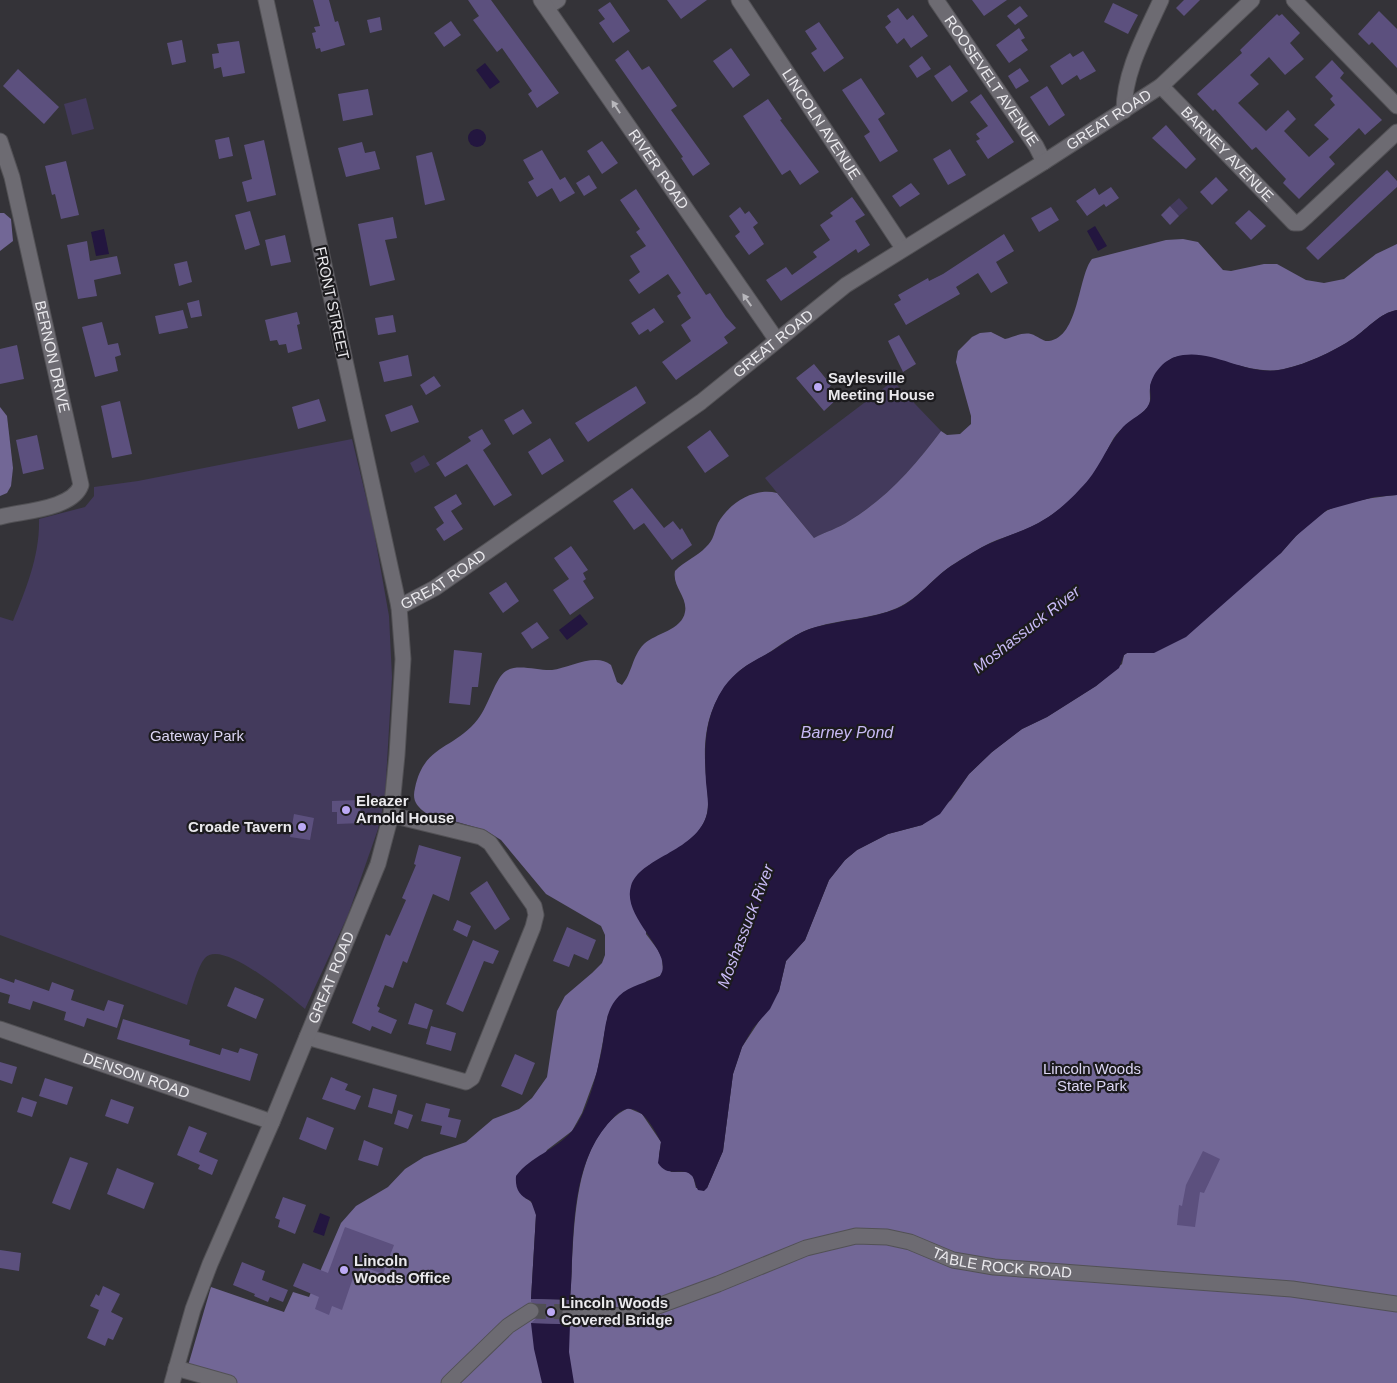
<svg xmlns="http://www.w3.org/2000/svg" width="1397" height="1383" font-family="Arial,sans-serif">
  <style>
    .green { fill: #433a5c }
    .forest { fill: #726796 }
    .water { fill: #23163f }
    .building { fill: #5c507e }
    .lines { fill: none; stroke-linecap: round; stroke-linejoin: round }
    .tertiary-tunnel { stroke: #4f4e53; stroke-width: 15; stroke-dasharray: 15 8; stroke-linecap: butt }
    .minor-casing { stroke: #525155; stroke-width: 17 }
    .tertiary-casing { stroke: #525155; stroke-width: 17 }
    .secondary-casing { stroke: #525155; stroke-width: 17 }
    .minor { stroke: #6d6b72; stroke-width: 15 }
    .tertiary { stroke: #6d6b72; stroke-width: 15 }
    .secondary { stroke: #6d6b72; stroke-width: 15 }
    .oneway { fill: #b8b7bc }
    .poi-dot { fill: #bca9f5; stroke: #1c1b1e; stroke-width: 2 }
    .labels { text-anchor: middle; stroke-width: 4.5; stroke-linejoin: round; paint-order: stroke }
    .street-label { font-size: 15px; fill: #eae9ed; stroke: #1c1b1e }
    .poi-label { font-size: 15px; font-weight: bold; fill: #eae9ed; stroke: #1c1b1e; text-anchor: start }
    .park-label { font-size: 15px; fill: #dcd6f4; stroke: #1c1b1e }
    .water-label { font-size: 16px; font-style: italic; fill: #c8baf5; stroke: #1c1b1e }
  </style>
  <rect width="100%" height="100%" fill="#343338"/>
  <g class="green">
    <polygon points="86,98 94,129 72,135 64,104"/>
    <polygon points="1179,198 1188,208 1179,216 1170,206"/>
    <path d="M893,381L941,431C915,466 887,498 849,521C839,528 825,532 814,538L765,478Z"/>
    <path d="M352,439L373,526L389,616L392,677L385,797L378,829L348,915L305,1009C290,997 222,938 205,958C197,967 191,993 187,1005L0,935V617L13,621C26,589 40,555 39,519L85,507L94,496V487L138,481Z"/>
    <polygon points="424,455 430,465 415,473 410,463"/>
  </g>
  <g class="forest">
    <polygon points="0,213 4,213 11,219 13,241 0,251"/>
    <path d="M1183,239L1198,242L1223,270L1231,271L1264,264H1277L1306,280L1324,283L1344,279L1376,254L1397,244V310C1380,313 1368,328 1354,338C1333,352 1303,366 1278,370C1248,375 1196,346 1171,359C1163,364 1151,378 1150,388C1149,395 1152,402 1147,408C1139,417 1126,423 1116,435C1109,444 1105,457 1098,467C1087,486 1066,506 1047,518C1029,530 1009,535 990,543C978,549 965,557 954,564C933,577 920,598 897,608C872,619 842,619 816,627C798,632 785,642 770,652C758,660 746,664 736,674C704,707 702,743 707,786C708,800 710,813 702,826C691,844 666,856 648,866L646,934L658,950L662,958L663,971L660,976L647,981L608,1015L597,1072L582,1113L572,1131L547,1150L525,1198C533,1202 535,1206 536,1215L531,1299L570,1300C575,1243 568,1139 628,1108L642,1114L661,1142L659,1155L671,1172H688L693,1176L696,1188H707L723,1151L733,1074L742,1047L779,991L786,961L805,940L829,880L845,860L857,850L888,834L922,825L951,800L969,774L992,752L1022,729L1047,717L1096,686L1122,664L1124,655L1127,653H1145L1281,553C1294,538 1310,519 1328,510C1348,501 1375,497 1397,495V1383H210L185,1376L211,1287L284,1312L293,1292L309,1297L341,1223L356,1206L388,1187L405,1169L424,1157L466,1142L493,1119L519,1109L532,1098L547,1077L557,1011L565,996L592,973L602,963L605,955V935L601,926L546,894L501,840L485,830L426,813C416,806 412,800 415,788C424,744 454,750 478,719C489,705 495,678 506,671C517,663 539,671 552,670C569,668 596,652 611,665L617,682L622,685C632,674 632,656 644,644C656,633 682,630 685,612C688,597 672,587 675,571C684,561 697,557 706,547C714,540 714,532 718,523C729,503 755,487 777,493L814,538C825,532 839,528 849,521C887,498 915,466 941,431L947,435L960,434L971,424V416L956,362L958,351L972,337L980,333L991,332L1005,339C1014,337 1022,332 1031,334C1038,336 1043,342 1049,341C1079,337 1078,276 1092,259L1166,240Z"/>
    <polygon points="0,407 7,416 13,468 11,486 7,493 0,496"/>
  </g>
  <g class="water">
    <polygon points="485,63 500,82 490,89 476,70"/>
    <circle cx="477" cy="138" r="9"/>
    <polygon points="1095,226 1107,246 1098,251 1087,231"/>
    <polygon points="104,229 109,254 96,256 91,232"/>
    <path d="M1397,310V495L1374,497L1327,510L1296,536L1281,553L1186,637L1154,653H1127L1124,655L1119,668L1096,686L1047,717L1022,729L992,752L969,774L940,814L922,825L888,834L857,850L845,860L829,880L805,940L786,961L779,991L770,1009L753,1028L742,1047L733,1074L723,1151L707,1188L704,1191L698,1190C695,1185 695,1178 691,1175C683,1166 668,1179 658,1163L661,1142C652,1125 636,1095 615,1116C567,1163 575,1238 570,1300L531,1299L536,1215L531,1201C519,1196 515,1189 516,1176C531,1156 556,1150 572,1131C588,1112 597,1073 602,1049C605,1031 605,1010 619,996C630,985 647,983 660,976C676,952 621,919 631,886C639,858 694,852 706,817C710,806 707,794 706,782C704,748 704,717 724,687C735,672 749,663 765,655C784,645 794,633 816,627C842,620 871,619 896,609C920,599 933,576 956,563C967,556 979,548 991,543C1009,535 1028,530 1045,519C1057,512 1070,500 1080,489C1099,471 1106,446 1123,427C1130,419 1145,414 1149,404C1152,399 1150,393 1150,387C1152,374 1163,361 1175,357C1210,346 1244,376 1279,370C1303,366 1333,352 1354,338C1368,328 1380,313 1397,310Z"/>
    <polygon points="580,614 588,624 567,640 559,630"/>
    <polygon points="320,1213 330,1217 324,1236 313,1232"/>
    <polygon points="531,1323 570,1324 569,1352 574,1383 542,1383 534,1349"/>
  </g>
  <g class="building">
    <polygon points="313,0 329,0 335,22 338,21 345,45 321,52 320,48 316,49 312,33 316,32 314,27 320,26"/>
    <polygon points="468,0 491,0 559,93 537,108 528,94 532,91 502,48 497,52 473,20 479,16"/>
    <polygon points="667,0 707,0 681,19"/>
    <polygon points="972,0 1007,0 984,16"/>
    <polygon points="1184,0 1200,0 1184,16 1176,8"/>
    <polygon points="610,2 630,31 613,43 599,23 605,19 598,10"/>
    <polygon points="1113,3 1138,15 1128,34 1104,22"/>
    <polygon points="1020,6 1028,16 1015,25 1007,16"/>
    <polygon points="898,8 907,20 913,15 928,36 911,48 904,38 897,44 885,27 891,22 887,16"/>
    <polygon points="1379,11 1397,29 1397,68 1372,42 1369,45 1358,34"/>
    <polygon points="1277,14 1279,16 1282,14 1300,33 1290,43 1304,59 1285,75 1269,57 1250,75 1259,84 1238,103 1266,131 1288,110 1296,119 1284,131 1309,157 1329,139 1314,125 1335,105 1330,99 1333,96 1315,77 1332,60 1344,73 1340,78 1382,120 1365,135 1359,128 1329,157 1335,164 1299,199 1283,183 1286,179 1256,147 1252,150 1215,109 1213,111 1197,94 1242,53 1240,50"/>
    <polygon points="380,17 382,30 370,33 367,20"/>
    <polygon points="451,21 461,35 444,47 434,33"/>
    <polygon points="819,22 844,58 824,72 811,53 817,49 805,31"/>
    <polygon points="1019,28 1025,38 1021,40 1028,50 1009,63 996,45"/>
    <polygon points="182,40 186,62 172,65 167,43"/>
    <polygon points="239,41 245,73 223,77 221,67 214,69 212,54 219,53 217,44"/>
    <polygon points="731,48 750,75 733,88 713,61"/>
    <polygon points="628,50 642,70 649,66 677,106 671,110 710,164 693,176 681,158 683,157 615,60"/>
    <polygon points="1083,51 1096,71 1080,80 1077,75 1062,85 1050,66 1070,53 1073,57"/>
    <polygon points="922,56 931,69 917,78 909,66"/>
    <polygon points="950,65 968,91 952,102 934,76"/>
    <polygon points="1020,68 1029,81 1016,89 1008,76"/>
    <polygon points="18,69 59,107 44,124 3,86"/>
    <polygon points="861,78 885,114 878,119 898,151 880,162 864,136 870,132 842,90"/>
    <polygon points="1047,86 1065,115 1049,126 1030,97"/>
    <polygon points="368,89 373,115 343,121 338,94"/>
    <polygon points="981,94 1014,142 988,159 976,141 980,139 976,134 988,126 970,102"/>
    <polygon points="768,99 782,119 780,120 819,172 800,185 790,170 782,175 743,116"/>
    <polygon points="1166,125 1196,159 1186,169 1152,138"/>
    <polygon points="229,137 233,156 219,159 215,140"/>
    <polygon points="264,140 276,195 247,202 242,182 252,179 244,145"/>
    <polygon points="602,141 618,163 602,174 587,151"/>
    <polygon points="362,142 365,153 375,151 380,169 346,177 338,148"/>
    <polygon points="950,149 966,175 948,185 933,159"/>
    <polygon points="542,150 560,180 565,177 575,193 560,202 552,188 537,197 528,182 534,179 523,160"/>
    <polygon points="432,152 445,200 425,205 416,156"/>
    <polygon points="66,161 79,215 61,219 55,194 52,195 45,166"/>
    <polygon points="1387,170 1397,181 1397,187 1318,260 1306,248"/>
    <polygon points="589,175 597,188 584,196 576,183"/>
    <polygon points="1216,177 1228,190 1212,205 1200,192"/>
    <polygon points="911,183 920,194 900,207 892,196"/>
    <polygon points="1111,187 1119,198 1106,207 1104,204 1087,216 1076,201 1095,188 1099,195"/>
    <polygon points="636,189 706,295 710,293 726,317 736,328 724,337 728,343 676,380 662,362 691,341 681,325 691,318 677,296 681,293 668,274 639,294 629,280 640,272 630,256 646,246 636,232 640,229 620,200"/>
    <polygon points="852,197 865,215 855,221 870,245 858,253 856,249 781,301 766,280 786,267 792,275 817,257 813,252 830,240 820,225 833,216 830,213"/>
    <polygon points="1170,206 1179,216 1170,225 1161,215"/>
    <polygon points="740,207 745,214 749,211 758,223 753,227 764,244 749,255 735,236 740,232 729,216"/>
    <polygon points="1051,207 1059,220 1039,232 1031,218"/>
    <polygon points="1249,210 1266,226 1251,240 1235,223"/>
    <polygon points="250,211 260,245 245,250 235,215"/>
    <polygon points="393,217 397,238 385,240 395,280 370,286 358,224"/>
    <polygon points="1004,234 1014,251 996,262 1008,283 991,293 978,273 956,287 960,294 906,325 894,304 901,300 898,295 928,278 929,281 943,274"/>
    <polygon points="285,235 291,262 271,266 265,240"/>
    <polygon points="87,241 90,261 117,256 121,274 94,280 97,296 78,299 67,245"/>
    <polygon points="187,261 192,282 179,286 174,264"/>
    <polygon points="199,300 202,316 191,318 187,303"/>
    <polygon points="654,308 664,322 650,332 648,329 639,335 631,323"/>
    <polygon points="183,310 188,328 159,334 155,316"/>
    <polygon points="297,312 300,324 297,325 302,349 288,353 286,344 279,345 277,340 270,341 265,320"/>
    <polygon points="393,315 396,332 378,335 375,318"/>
    <polygon points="102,322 108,345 118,343 121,355 115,357 118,371 95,377 82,327"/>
    <polygon points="899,335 916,364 903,372 888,341"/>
    <polygon points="17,345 24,379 0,384 0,349"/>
    <polygon points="408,355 412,376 384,382 379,362"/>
    <polygon points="814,364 831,385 829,388 838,398 824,411 796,378"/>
    <polygon points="434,376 441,386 426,395 420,385"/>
    <polygon points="636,386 646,403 588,442 575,423"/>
    <polygon points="319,399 326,421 298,429 292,407"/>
    <polygon points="120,401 132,454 112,458 101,406"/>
    <polygon points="412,405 419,422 391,432 385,415"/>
    <polygon points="523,409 532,423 513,435 504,420"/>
    <polygon points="482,429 491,444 483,450 512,495 494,506 467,464 445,477 436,463 471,441 468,437"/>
    <polygon points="710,430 729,456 705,473 687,447"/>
    <polygon points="37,435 44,469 23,474 16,440"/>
    <polygon points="550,438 564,461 542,475 528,452"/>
    <polygon points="632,488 664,528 673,521 680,530 682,528 692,545 672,560 644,523 634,530 613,501"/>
    <polygon points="456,494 462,504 451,511 463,529 444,541 436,529 444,523 434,507"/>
    <polygon points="571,546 588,570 583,573 586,579 583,581 594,598 570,615 553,590 569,579 554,558"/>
    <polygon points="506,582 519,601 503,613 489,593"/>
    <polygon points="537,622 549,638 532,649 521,633"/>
    <polygon points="454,650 482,653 478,687 472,687 470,705 449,703"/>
    <polygon points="360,800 361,823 337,824 337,812 332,812 332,801"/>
    <polygon points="294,814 314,818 310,840 290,837"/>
    <polygon points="419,845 461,857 449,901 433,894 407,963 403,961 393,988 385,985 377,1006 380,1008 378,1012 397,1020 391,1034 372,1026 370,1031 352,1023 386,934 390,936 406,900 402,898 416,865 414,864"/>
    <polygon points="487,881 510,919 495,930 470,893"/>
    <polygon points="457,920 471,926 467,937 453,930"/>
    <polygon points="567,927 596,940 588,960 574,954 569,967 553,961"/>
    <polygon points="473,940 499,951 493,964 484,961 463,1012 446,1004"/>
    <polygon points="0,978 14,983 15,979 49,991 52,982 74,990 71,1000 104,1011 108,1000 124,1005 117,1028 87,1018 84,1027 64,1020 66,1012 33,1001 30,1010 8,1003 10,995 0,992"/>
    <polygon points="235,987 264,999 256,1019 227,1006"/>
    <polygon points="415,1003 433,1010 427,1029 408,1024"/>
    <polygon points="123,1019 190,1040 189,1045 220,1055 222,1048 238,1053 240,1048 258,1054 250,1081 117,1039"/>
    <polygon points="431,1026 456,1033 451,1051 426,1044"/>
    <polygon points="515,1054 535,1063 522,1095 501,1086"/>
    <polygon points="0,1062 17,1067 12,1084 0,1080"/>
    <polygon points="331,1077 348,1084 345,1090 361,1096 355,1110 322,1099"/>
    <polygon points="45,1078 73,1087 67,1105 39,1096"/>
    <polygon points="373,1088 397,1095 392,1114 368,1107"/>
    <polygon points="22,1097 37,1102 32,1117 17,1112"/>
    <polygon points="111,1099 134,1107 128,1124 105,1116"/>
    <polygon points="426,1103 450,1109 448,1117 461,1120 456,1138 440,1134 442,1126 421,1121"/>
    <polygon points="398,1110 413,1115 408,1129 394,1124"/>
    <polygon points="307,1117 334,1128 326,1150 299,1139"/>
    <polygon points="189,1126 207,1133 199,1152 218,1160 212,1175 198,1169 200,1165 177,1155"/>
    <polygon points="364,1140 383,1148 378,1166 358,1160"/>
    <polygon points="1203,1151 1220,1159 1204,1193 1200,1192 1195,1227 1177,1225 1179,1205 1182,1206 1186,1185"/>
    <polygon points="70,1157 88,1163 70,1210 52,1203"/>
    <polygon points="117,1168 154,1183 144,1209 107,1194"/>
    <polygon points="283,1197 306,1205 295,1234 278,1227 280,1220 275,1218"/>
    <polygon points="345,1227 394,1245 383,1274 361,1266 357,1276 354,1275 342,1310 332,1306 329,1315 315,1309 319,1297 293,1286 303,1263 328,1273"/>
    <polygon points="0,1250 21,1253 19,1271 0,1268"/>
    <polygon points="242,1262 265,1271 262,1280 288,1290 283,1302 270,1297 268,1302 254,1296 255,1294 233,1285"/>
    <polygon points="103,1286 120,1294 111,1312 123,1318 113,1340 108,1338 105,1346 87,1338 99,1310 90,1306 96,1294 99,1296"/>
    <polygon points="531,1299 570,1300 570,1303 563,1306 561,1312 562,1316 570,1324 531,1323 539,1316 540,1311 539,1306 531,1302"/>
  </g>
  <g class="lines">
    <polyline class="tertiary-tunnel" points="531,1311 570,1312"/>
    <g class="minor-casing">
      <g id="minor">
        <path id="s1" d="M739,0L903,248"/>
        <path id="s2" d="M936,0L1036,146L1044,162"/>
        <polyline points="1294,0 1397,106"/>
        <polyline points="547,7 558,0"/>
        <path id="s3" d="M1161,86L1294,223H1299L1307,216L1397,132"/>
        <path d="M1124,111C1124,72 1145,35 1161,0"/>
        <path id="s4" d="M0,141L12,177L81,485C73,509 23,511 0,517"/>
        <path id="s5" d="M0,1029L272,1122"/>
        <polyline points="307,1037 466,1082 472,1078 533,927 536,915 534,906 490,843 481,837 391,815"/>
      </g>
    </g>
    <g class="tertiary-casing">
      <g id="tertiary">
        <path id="s6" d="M541,0L776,339"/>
        <path id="s7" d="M570,1312L621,1316L658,1306L718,1284L806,1248L856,1236L887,1237L910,1242L953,1260L994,1267L1292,1289L1397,1304"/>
        <polyline points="176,1368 229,1383"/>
        <polyline points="449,1383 508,1326 531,1311"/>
      </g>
    </g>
    <g class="secondary-casing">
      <g id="secondary">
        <path id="s8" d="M399,607L435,588L701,402L846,285L1044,162L1161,86L1252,0"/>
        <path id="s9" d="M172,1383L193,1309L210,1264L272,1122L378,864L391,815L397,755L403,659L399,607L266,0"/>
      </g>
    </g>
    <use href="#minor" class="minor"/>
    <use href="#tertiary" class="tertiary"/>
    <use href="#secondary" class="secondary"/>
  </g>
  <defs><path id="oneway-solid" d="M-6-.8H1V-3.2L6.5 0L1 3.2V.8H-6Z" transform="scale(1.25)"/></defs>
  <g class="oneway">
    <use href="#oneway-solid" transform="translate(616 107) rotate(-123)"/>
    <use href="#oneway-solid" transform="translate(747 300) rotate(-125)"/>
  </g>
  <g class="poi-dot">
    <circle cx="818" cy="387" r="5"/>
    <circle cx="346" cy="810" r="5"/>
    <circle cx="302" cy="827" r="5"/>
    <circle cx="344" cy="1270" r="5"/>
    <circle cx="551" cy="1312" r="5"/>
  </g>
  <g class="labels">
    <g class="street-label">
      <text dy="5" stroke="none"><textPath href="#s2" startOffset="98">ROOSEVELT AVENUE</textPath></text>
      <text dy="5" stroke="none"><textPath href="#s8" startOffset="862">GREAT ROAD</textPath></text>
      <text dy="5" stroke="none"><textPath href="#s1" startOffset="149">LINCOLN AVENUE</textPath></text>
      <text dy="5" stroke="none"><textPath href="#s3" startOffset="95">BARNEY AVENUE</textPath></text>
      <text dy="5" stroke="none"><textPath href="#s6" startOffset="206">RIVER ROAD</textPath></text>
      <text transform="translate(332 303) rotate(78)" y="5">FRONT STREET</text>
      <text dy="5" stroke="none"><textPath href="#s8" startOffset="458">GREAT ROAD</textPath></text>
      <text dy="5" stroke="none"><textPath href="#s4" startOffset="222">BERNON DRIVE</textPath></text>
      <text dy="5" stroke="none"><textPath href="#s8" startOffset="52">GREAT ROAD</textPath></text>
      <text dy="5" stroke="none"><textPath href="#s9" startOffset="436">GREAT ROAD</textPath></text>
      <text dy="5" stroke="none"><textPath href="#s5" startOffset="144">DENSON ROAD</textPath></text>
      <text dy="5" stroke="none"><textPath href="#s7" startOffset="450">TABLE ROCK ROAD</textPath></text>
    </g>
    <g class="poi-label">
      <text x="828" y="383">Saylesville<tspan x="828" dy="17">Meeting House</tspan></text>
      <text x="356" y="806">Eleazer<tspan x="356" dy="17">Arnold House</tspan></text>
      <text x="292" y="832" text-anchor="end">Croade Tavern</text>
      <text x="354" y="1266">Lincoln<tspan x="354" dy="17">Woods Office</tspan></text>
      <text x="561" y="1308">Lincoln Woods<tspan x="561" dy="17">Covered Bridge</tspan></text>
    </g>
    <g class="park-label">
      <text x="197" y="741">Gateway Park</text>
      <text x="1092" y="1074">Lincoln Woods<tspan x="1092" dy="17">State Park</tspan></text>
    </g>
    <g class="water-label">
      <text transform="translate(1026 629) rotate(-38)" y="6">Moshassuck River</text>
      <text x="847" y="738">Barney Pond</text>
      <text transform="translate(745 926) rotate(-69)" y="6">Moshassuck River</text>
    </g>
  </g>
</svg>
